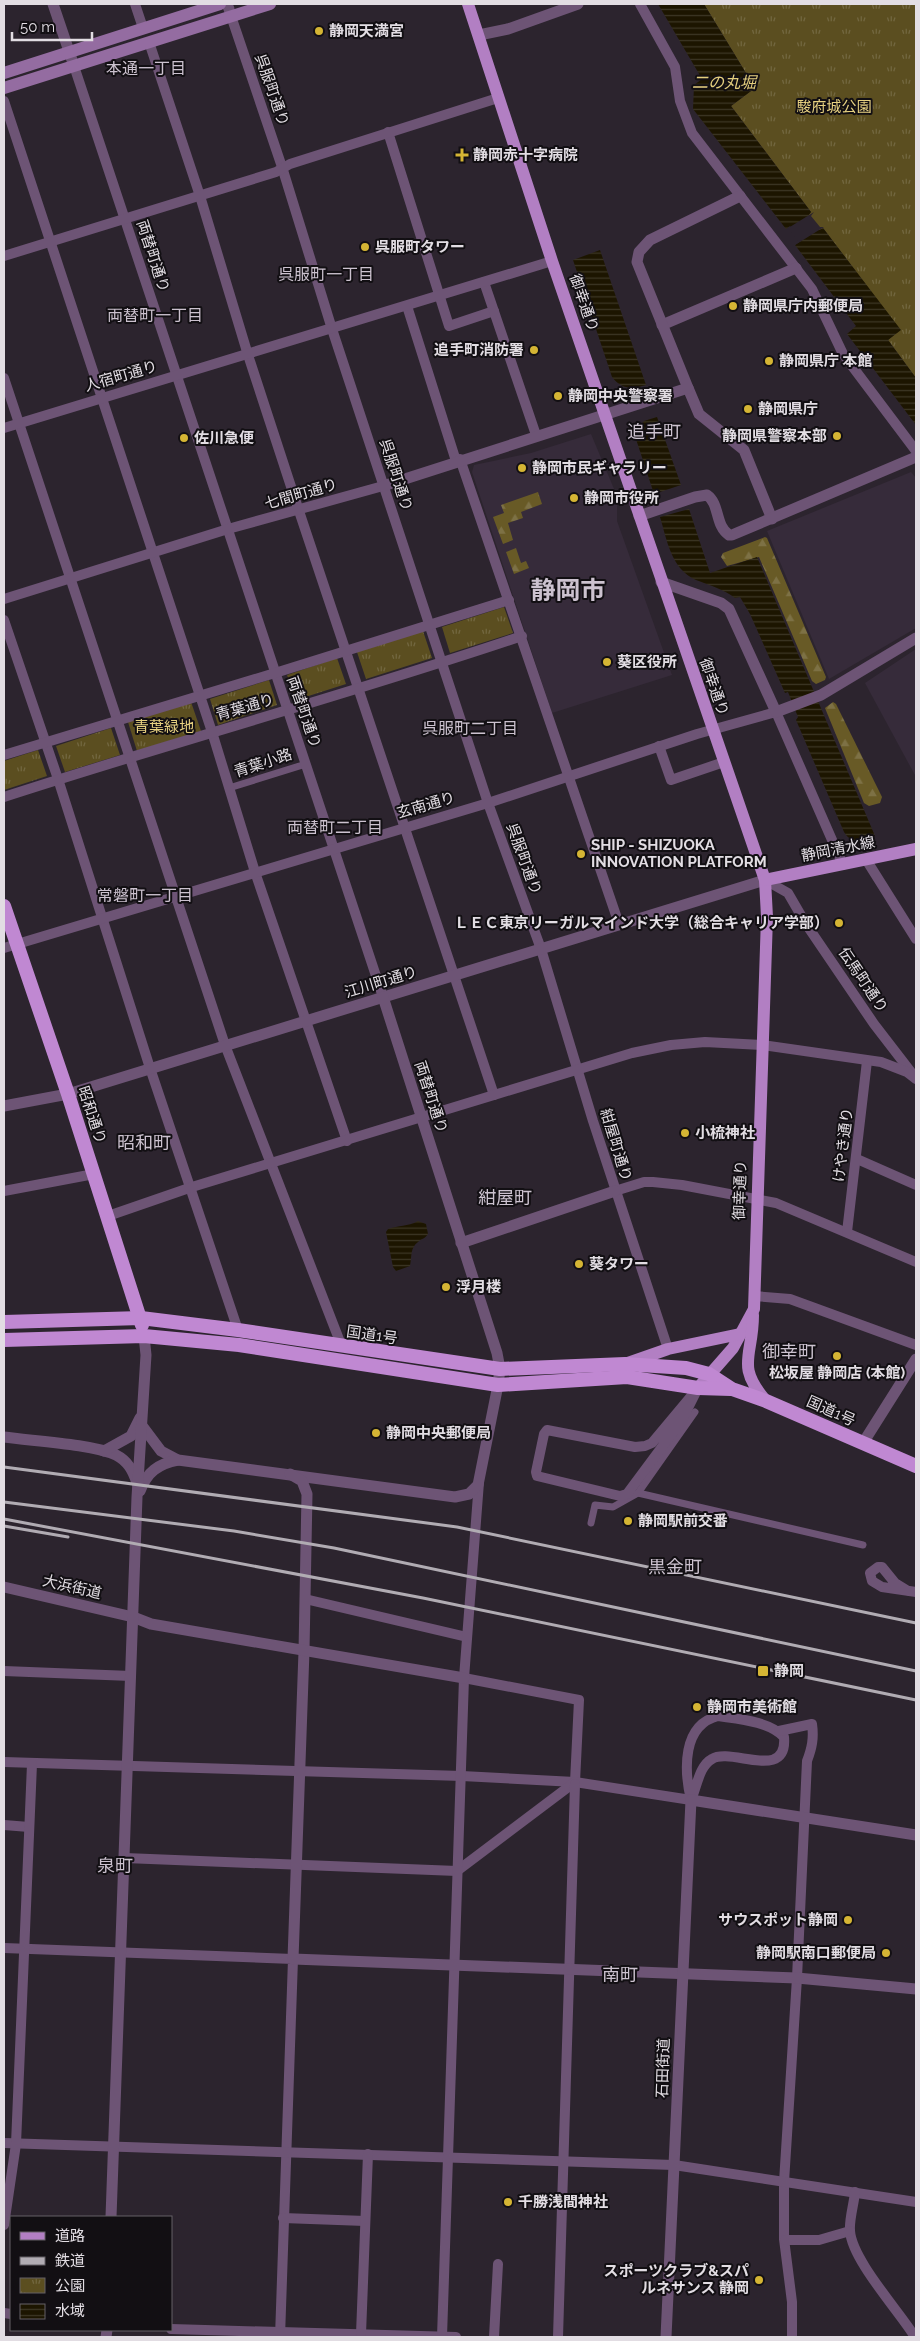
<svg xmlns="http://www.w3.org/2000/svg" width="920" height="2341" font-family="Raleway,'Noto Sans JP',sans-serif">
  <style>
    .built { fill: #362b3a }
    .forest { fill: url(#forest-firs) }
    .park { fill: url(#park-tufts) }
    .water { fill: url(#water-rules) }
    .pier { fill: #2c242e }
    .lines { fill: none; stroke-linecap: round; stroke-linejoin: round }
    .pedestrian { stroke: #6d5475; stroke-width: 7 }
    .minor { stroke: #6d5475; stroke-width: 10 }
    .tertiary { stroke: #6d5475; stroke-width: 11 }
    .secondary { stroke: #946ca1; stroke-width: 12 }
    .primary { stroke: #b27fc3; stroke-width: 12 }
    .trunk { stroke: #c088d2; stroke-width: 14 }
    .rail { stroke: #b1acb3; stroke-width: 3 }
    .poi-dot { fill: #d5b534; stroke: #120f13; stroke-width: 2 }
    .labels { text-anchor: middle; stroke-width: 4; stroke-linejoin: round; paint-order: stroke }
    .poi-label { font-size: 15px; font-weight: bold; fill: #e2dde3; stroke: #120f13; text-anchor: start }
    .street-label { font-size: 15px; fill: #e2dde3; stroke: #120f13 }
    .park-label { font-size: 15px; fill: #e7d181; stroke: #120f13 }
    .neighbourhood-label { font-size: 16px; fill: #ccc2cf; stroke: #120f13 }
    .water-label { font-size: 16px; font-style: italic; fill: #e4ce7e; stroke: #120f13 }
    .quarter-label { font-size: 18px; fill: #ccc2cf; stroke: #120f13 }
    .town-label { font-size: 25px; font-weight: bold; fill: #ccc2cf; stroke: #120f13 }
  </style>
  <defs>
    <pattern id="forest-firs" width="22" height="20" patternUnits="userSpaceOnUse" patternTransform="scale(1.25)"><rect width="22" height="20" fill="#685a26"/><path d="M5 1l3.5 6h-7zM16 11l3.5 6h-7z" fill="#7d7145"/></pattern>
    <pattern id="park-tufts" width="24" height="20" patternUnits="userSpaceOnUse" patternTransform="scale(1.25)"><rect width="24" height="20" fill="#5b4e20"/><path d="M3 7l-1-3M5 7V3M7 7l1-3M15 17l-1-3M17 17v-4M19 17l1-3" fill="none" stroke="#726740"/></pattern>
    <pattern id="water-rules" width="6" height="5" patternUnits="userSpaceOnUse" patternTransform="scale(1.25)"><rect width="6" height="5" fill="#1c1500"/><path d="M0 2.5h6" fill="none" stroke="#3d3725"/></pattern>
  </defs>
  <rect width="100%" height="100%" fill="#2c242e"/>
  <g class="built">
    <polygon points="591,434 617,496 617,521 672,675 552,713 472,472 474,465 531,453"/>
    <polygon points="911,472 916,478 916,628 829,679 767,531"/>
    <polygon points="916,649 916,777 865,683"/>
  </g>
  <g class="forest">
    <polygon points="538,492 542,504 521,512 523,518 508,523 513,540 503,544 493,517 504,513 501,505"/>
    <polygon points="765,537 767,538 826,677 825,680 816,684 812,681 759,557 727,566 721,557 723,553"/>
    <polygon points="516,548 521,563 526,561 529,568 514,574 506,552"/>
    <polygon points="833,702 836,704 882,797 880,803 869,806 864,803 825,708"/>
  </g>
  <g class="park">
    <polygon points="704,4 916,4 916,378 888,340 900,330 823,228 820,231 808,216 811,212 731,106 755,88"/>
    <polygon points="504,607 513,633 450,653 442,627"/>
    <polygon points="423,631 432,658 366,679 357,652"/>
    <polygon points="337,658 346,684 296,700 287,675"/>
    <polygon points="269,680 277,705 218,725 210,699"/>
    <polygon points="191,702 201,731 137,751 128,722"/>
    <polygon points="111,728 120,755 65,772 56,746"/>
    <polygon points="38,750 47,776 4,790 4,761"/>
  </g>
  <g class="water">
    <polygon points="658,4 704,4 755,88 731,106 811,212 808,216 819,230 823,228 901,330 888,340 916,378 916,425 847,334 856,326 795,245 801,241 790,226 786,229 693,109 694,85 702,79"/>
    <path d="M600,250L646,385C632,389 622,390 612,377L573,260Z"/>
    <polygon points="657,417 681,485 654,494 634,433 644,421"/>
    <path d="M689,509L710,573L757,557L875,836C864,839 851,845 844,832L796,720L798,717L788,692L785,693L750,614L740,597L735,598C723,589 709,585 696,580C671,569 667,540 660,517Z"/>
    <path d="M418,1221L426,1224L428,1234C425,1239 422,1238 418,1242C410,1248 412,1256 410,1266L396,1271L393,1267L386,1232L388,1229C399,1225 407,1227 418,1221Z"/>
  </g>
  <polygon class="pier" points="814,212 811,216 820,227 824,227 795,245 794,243 798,241 789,229 785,230"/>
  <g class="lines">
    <g class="pedestrian">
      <polyline points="229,788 306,764"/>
      <polyline points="638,1493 863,1545"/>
      <polyline points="591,1523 595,1505 613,1507 638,1493 695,1412"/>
    </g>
    <g class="minor">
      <polyline points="135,4 143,28"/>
      <polyline points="640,4 675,67 680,101 692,133 812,289 843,354 916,451"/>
      <polyline points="229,10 282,167 332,329 488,803 541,949 593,1121 668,1349"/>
      <polyline points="149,42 200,196 248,355 299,511 494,1095"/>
      <polyline points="74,66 383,997"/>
      <polyline points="4,101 212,732 255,872 347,1141"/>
      <polyline points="388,132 449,326 494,311"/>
      <polyline points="4,256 276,172 290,164 498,98"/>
      <polyline points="484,282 536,435"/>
      <polyline points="407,306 456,461"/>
      <polyline points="4,378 225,1045 342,1347"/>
      <polyline points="4,428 552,261"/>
      <polyline points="460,459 619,924"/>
      <polyline points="4,599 228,529 383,486"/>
      <polyline points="4,620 58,779 150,1068 238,1330"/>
      <polyline points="659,746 671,780 724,762"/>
      <polyline points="4,755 275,673 509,600"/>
      <path d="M4,797C176,741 351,694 522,636"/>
      <polyline points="867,861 916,939"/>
      <polyline points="765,880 788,893 806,924 874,1024 911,1072"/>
      <polyline points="4,948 488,803 697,734 776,712 843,865"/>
      <polyline points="857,1159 916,1185"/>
      <polyline points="4,1191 94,1174"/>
      <polyline points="615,1191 644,1182 653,1182 682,1185 776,1203 916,1262"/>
      <polyline points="108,1216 192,1187 494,1095 632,1053 671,1045 705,1042 762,1045 881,1062 907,1072 916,1079"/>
      <polyline points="847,1232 867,1061"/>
      <polyline points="754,1296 790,1299 916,1345"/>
      <polygon points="698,1388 682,1420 627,1494 620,1496 537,1476 536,1472 544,1434 547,1430 635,1447 645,1446 652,1443"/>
      <polyline points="908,1591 895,1583 882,1567 878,1567 870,1573 872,1581 882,1587 916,1592"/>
      <polyline points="305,1599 467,1637"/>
      <polyline points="4,1671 131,1676"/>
      <path d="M718,1716C738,1719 769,1721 784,1737C788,1782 731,1747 712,1759C699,1766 697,1787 691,1800C684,1770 682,1725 718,1716Z"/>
      <path d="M779,1731L812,1724C814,1738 812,1748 807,1761L797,1978L784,2182V2239L792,2302V2337"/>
      <polyline points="4,1762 462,1776 575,1782 579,1700 464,1678"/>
      <polyline points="4,1825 29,1827"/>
      <polyline points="125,1858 457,1871 575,1782 691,1800"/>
      <polyline points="4,1948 293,1959 280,2337"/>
      <polyline points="4,2143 674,2165 916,2202"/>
      <path d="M855,2192C854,2204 849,2219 850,2231C852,2260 899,2311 915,2337"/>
      <polyline points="283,2218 365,2221"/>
      <polyline points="4,2225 16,2144 32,1764"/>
      <polyline points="785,2240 819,2240 850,2231"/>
      <polyline points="4,2313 11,2314"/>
      <polyline points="171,2329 456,2337"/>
      <polyline points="361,2334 368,2154"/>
      <polyline points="442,2337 464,1678 479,1482"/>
      <polyline points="494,2337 498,2264"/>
      <polyline points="558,2337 575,1784"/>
    </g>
    <g class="tertiary">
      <polyline points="53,4 74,66"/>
      <polyline points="227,4 229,9"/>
      <polyline points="479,35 508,29 578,4"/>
      <polyline points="662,325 796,268"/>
      <polyline points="688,388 699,414 744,450 772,519"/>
      <polyline points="383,486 688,388 637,262 639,252 650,240 740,196"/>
      <path d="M639,516L695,497L707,495C720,504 715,526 729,535H732L916,457"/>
      <polyline points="661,582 721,603 729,609 776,712 821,695 916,638"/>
      <polyline points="4,1106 68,1094 765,880"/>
      <polyline points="461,1243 615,1191"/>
      <polyline points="143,1427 161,1451 178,1460 455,1497 469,1494 478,1485 498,1385 500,1369 497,1353 383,997"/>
      <path d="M4,1437C32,1441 93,1444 116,1455C128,1461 133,1471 137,1483"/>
      <polyline points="863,1443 916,1359"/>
      <polyline points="104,1451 131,1436 140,1418"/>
      <polyline points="290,1474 302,1481 307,1494 304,1651 293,1959 797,1978 916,1989"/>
      <path d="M140,1491C147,1472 158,1464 178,1460"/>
      <polyline points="4,1587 133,1617 151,1624 464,1678"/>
      <polyline points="111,2217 137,1497 146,1355 144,1336"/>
      <polyline points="106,2337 107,2330"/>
      <polyline points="666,2337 691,1800 916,1835"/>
    </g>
    <g class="secondary">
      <polyline points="4,73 220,4"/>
      <polyline points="4,88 270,4"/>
    </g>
    <g class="primary">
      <polyline points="468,4 552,261 765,880 767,917 754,1309 733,1348 698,1388"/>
      <polyline points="765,880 916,849"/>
      <path d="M753,1315C753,1357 735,1365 766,1401"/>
      <polyline points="625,1364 668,1349 740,1334"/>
    </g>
    <g class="trunk">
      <polyline points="4,906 68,1094 142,1325"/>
      <polyline points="4,1322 141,1318 238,1330 500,1369 625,1364 686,1368 709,1374 732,1389 766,1401 916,1466"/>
      <polyline points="4,1340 144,1336 239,1345 498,1385 627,1377 698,1388 731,1389"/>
    </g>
    <g class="rail">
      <polyline points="4,1467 457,1527 916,1623"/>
      <polyline points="4,1502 234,1531 334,1548 916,1671"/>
      <polyline points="4,1519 423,1598 916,1700"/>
      <polyline points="4,1526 68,1537"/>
    </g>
  </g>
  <g class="poi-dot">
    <circle cx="319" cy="31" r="5"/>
    <path d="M459.5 147.5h5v5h5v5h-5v5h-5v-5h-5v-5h5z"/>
    <circle cx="365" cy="247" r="5"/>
    <circle cx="733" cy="306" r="5"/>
    <circle cx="534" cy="350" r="5"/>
    <circle cx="769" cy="361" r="5"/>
    <circle cx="558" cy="396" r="5"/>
    <circle cx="748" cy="409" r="5"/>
    <circle cx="837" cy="436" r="5"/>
    <circle cx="184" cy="438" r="5"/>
    <circle cx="522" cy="468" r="5"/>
    <circle cx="574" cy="498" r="5"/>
    <circle cx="607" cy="662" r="5"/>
    <circle cx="581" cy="854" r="5"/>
    <circle cx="839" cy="923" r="5"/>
    <circle cx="685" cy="1133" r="5"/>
    <circle cx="579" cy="1264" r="5"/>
    <circle cx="446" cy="1287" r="5"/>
    <circle cx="837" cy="1356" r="5"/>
    <circle cx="376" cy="1433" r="5"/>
    <circle cx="628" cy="1521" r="5"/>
    <rect x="757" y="1665" width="12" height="12" rx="2.5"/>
    <circle cx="697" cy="1707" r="5"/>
    <circle cx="848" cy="1920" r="5"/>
    <circle cx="886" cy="1953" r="5"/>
    <circle cx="508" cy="2202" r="5"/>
    <circle cx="759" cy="2280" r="5"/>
  </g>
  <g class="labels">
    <g class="poi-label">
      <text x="329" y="36">静岡天満宮</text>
      <text x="473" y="160">静岡赤十字病院</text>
      <text x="375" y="252">呉服町タワー</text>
      <text x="743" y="311">静岡県庁内郵便局</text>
      <text x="524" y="355" text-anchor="end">追手町消防署</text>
      <text x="779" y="366">静岡県庁 本館</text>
      <text x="568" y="401">静岡中央警察署</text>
      <text x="758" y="414">静岡県庁</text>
      <text x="827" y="441" text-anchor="end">静岡県警察本部</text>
      <text x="194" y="443">佐川急便</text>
      <text x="532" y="473">静岡市民ギャラリー</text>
      <text x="584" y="503">静岡市役所</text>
      <text x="617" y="667">葵区役所</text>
      <text x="591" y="850">SHIP - SHIZUOKA<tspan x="591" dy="17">INNOVATION PLATFORM</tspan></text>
      <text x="829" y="928" text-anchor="end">ＬＥＣ東京リーガルマインド大学（総合キャリア学部）</text>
      <text x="695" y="1138">小梳神社</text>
      <text x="589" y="1269">葵タワー</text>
      <text x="456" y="1292">浮月楼</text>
      <text x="837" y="1378" text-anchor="middle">松坂屋 静岡店 (本館)</text>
      <text x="386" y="1438">静岡中央郵便局</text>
      <text x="638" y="1526">静岡駅前交番</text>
      <text x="774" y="1676">静岡</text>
      <text x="707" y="1712">静岡市美術館</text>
      <text x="838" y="1925" text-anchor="end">サウスポット静岡</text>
      <text x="876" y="1958" text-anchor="end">静岡駅南口郵便局</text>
      <text x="518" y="2207">千勝浅間神社</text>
      <text x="749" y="2276" text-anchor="end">スポーツクラブ&amp;スパ<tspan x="749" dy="17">ルネサンス 静岡</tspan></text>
    </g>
    <g class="street-label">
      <text transform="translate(272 90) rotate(71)" y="5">呉服町通り</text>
      <text transform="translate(153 256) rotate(72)" y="5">両替町通り</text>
      <text transform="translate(584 303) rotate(71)" y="5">御幸通り</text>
      <text transform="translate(121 376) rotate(-16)" y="5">人宿町通り</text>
      <text transform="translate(396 475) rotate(72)" y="5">呉服町通り</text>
      <text transform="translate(301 494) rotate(-16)" y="5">七間町通り</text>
      <text transform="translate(714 687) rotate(71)" y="5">御幸通り</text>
      <text transform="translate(245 707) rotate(-16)" y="5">青葉通り</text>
      <text transform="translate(304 712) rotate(71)" y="5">両替町通り</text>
      <text transform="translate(263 763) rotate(-18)" y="5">青葉小路</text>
      <text transform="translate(426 805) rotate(-16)" y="5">玄南通り</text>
      <text transform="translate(838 849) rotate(-11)" y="5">静岡清水線</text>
      <text transform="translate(524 859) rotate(70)" y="5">呉服町通り</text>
      <text transform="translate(863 980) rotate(56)" y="5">伝馬町通り</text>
      <text transform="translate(381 982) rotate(-17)" y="5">江川町通り</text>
      <text transform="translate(431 1097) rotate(72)" y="5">両替町通り</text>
      <text transform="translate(92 1115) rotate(72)" y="5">昭和通り</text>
      <text transform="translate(616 1145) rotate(73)" y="5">紺屋町通り</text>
      <text transform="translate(843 1145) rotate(-83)" y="5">けやき通り</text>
      <text transform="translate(740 1190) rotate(-88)" y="5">御幸通り</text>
      <text transform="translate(372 1335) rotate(8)" y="5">国道1号</text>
      <text transform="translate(831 1411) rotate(24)" y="5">国道1号</text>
      <text transform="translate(72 1587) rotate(13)" y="5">大浜街道</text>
      <text transform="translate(663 2068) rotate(-88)" y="5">石田街道</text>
    </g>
    <g class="park-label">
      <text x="834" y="112">駿府城公園</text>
      <text x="164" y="732">青葉緑地</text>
    </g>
    <g class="neighbourhood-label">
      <text x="146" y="74">本通一丁目</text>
      <text x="326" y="280">呉服町一丁目</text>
      <text x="155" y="321">両替町一丁目</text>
      <text x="470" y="734">呉服町二丁目</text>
      <text x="335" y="833">両替町二丁目</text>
      <text x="145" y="901">常磐町一丁目</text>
    </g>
    <g class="water-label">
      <text x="724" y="88">二の丸堀</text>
    </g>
    <g class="quarter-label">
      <text x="654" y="438">追手町</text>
      <text x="144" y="1149">昭和町</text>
      <text x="505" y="1204">紺屋町</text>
      <text x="789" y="1358">御幸町</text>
      <text x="675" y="1573">黒金町</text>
      <text x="115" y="1872">泉町</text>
      <text x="620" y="1981">南町</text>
    </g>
    <g class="town-label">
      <text x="568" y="599">静岡市</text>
    </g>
  </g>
  <rect width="920" height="2341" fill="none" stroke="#e2dde3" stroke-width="10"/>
  <rect x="10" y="2216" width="162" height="115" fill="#120f13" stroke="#656166"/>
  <rect x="20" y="2232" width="25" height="8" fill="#b27fc3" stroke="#656166"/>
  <text x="55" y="2241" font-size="15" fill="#e2dde3">道路</text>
  <rect x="20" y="2257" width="25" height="8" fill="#b1acb3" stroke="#656166"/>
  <text x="55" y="2266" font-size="15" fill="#e2dde3">鉄道</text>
  <rect x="20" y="2278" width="25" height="15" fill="url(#park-tufts)" stroke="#656166"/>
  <text x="55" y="2291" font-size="15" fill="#e2dde3">公園</text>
  <rect x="20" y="2304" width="25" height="15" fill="url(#water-rules)" stroke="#656166"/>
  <text x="55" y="2316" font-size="15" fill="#e2dde3">水域</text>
  <path d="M12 32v8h80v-8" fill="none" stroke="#e2dde3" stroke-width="2.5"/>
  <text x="20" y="32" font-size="15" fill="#e2dde3" stroke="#120f13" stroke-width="4" paint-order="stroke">50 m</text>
</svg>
